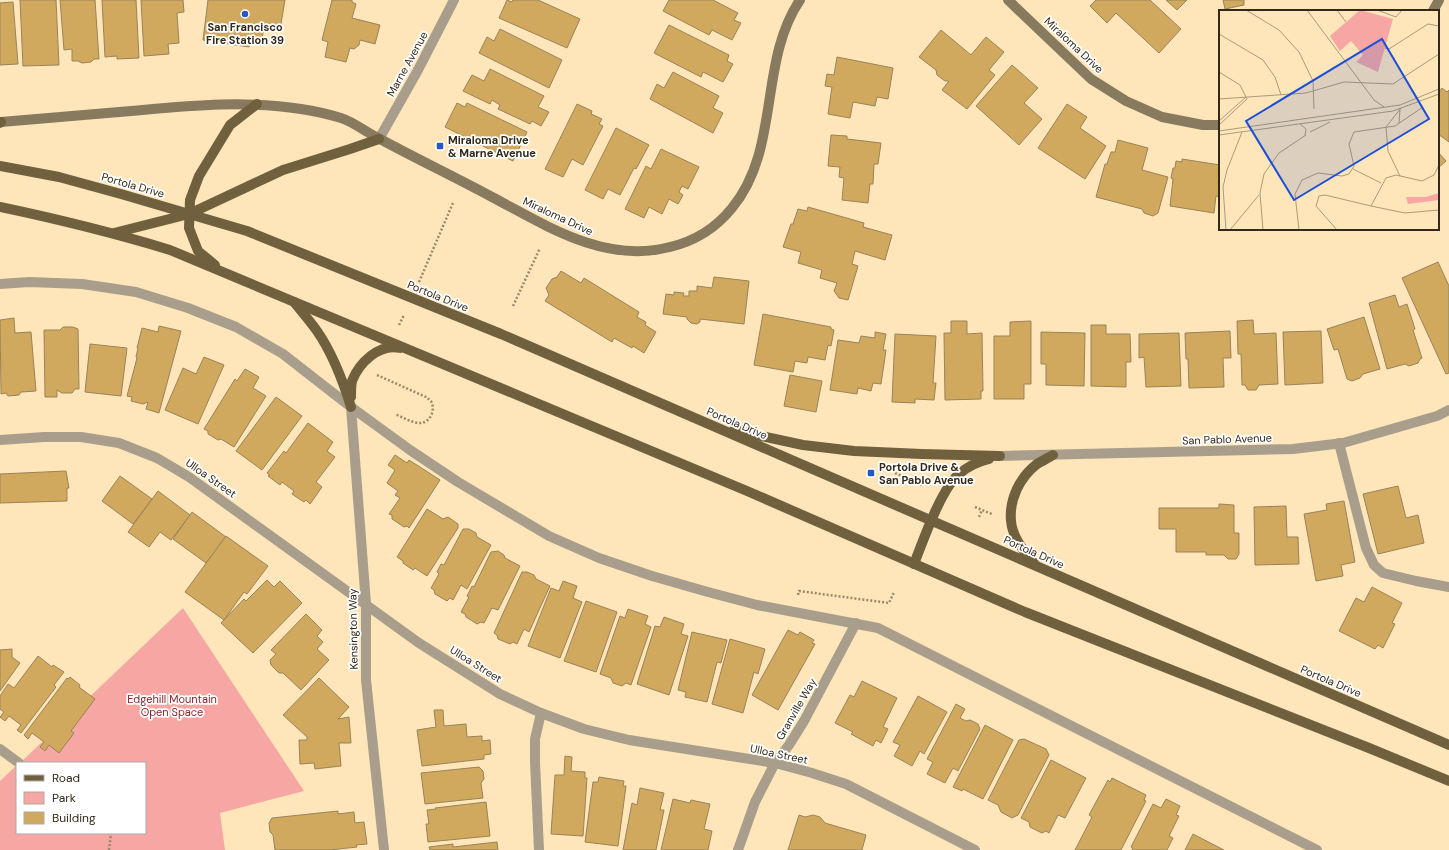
<svg xmlns="http://www.w3.org/2000/svg" width="1449" height="850" font-family="'DM Sans',sans-serif">
  <style>
    .green { fill: #f6a7a3 }
    .building { fill: #d0a95e; stroke: #998359 }
    .lines { fill: none; stroke-linecap: round; stroke-linejoin: round }
    .path { stroke: #99886a; stroke-width: 2.5; stroke-dasharray: 2 2; stroke-linecap: butt }
    .lane { stroke: #a89e8b; stroke-width: 10 }
    .street { stroke: #a89e8b; stroke-width: 10 }
    .secondary { stroke: #887a5e; stroke-width: 10 }
    .primary { stroke: #71603e; stroke-width: 10 }
    .poi-dot { fill: #2558c5; stroke: #fff; stroke-width: 1.5 }
    .labels { text-anchor: middle; stroke-width: 3.5; stroke-linejoin: round; paint-order: stroke }
    .poi-label { font-size: 11px; font-weight: bold; fill: #322918; stroke: #fff; text-anchor: start }
    .street-label { font-size: 11px; fill: #322918; stroke: #fff }
    .park-label { font-size: 11px; fill: #89262a; stroke: #fff }
    .inset-road { fill: none; stroke: #ac9a79; stroke-width: 1 }
    .view { fill: #1d4ed8; fill-opacity: 0.15; stroke: #1d4ed8; stroke-width: 2 }
    .inset-edge { fill: none; stroke: #322918; stroke-width: 2 }
  </style>
  <rect width="100%" height="100%" fill="#fee6ba"/>
  <polygon class="green" points="183,608 304,791 220,813 225,850 0,850 0,781 17,765 17,833 145,833 145,763 20,763"/>
  <g class="building">
    <polygon points="20,0 56,0 59,65 23,66"/>
    <polygon points="60,0 95,0 99,59 94,59 91,62 82,63 78,61 72,61 72,49 64,50"/>
    <polygon points="102,0 136,0 139,58 117,59 117,56 105,57"/>
    <polygon points="141,0 183,0 184,12 177,13 179,43 168,44 169,54 144,56"/>
    <polygon points="208,0 285,0 280,30 264,27 262,39 251,37 249,47 203,40"/>
    <polygon points="332,0 352,0 352,2 356,4 352,18 380,25 375,44 360,40 359,45 354,49 350,48 346,62 325,57 328,42 322,40"/>
    <polygon points="507,0 512,2 513,0 538,0 580,19 567,48 499,18"/>
    <polygon points="669,0 713,0 738,13 734,20 741,23 732,40 712,30 709,35 663,11"/>
    <polygon points="1096,0 1150,0 1181,29 1159,53 1116,13 1107,23 1090,6"/>
    <polygon points="1166,0 1187,0 1177,10"/>
    <polygon points="1223,0 1244,0 1244,5 1225,9"/>
    <polygon points="13,2 18,64 0,65 0,3"/>
    <polygon points="669,25 729,55 727,61 733,64 723,82 703,72 701,77 654,53"/>
    <polygon points="500,29 562,60 549,88 479,53 487,37 494,41"/>
    <polygon points="941,30 971,55 986,37 1004,52 989,70 995,75 967,109 942,90 949,81 945,81 937,75 936,70 919,57"/>
    <polygon points="837,57 893,68 888,99 877,97 875,106 853,102 850,118 828,114 832,87 825,86 827,74 834,75"/>
    <polygon points="1012,65 1038,88 1024,103 1042,119 1019,145 976,106"/>
    <polygon points="490,69 544,96 538,107 549,112 541,126 532,121 530,124 498,109 500,105 492,100 490,104 463,91 472,75 484,81"/>
    <polygon points="673,72 719,96 713,108 723,113 713,133 650,99 657,84 664,88"/>
    <polygon points="1442,88 1447,92 1449,90 1449,142 1438,134 1438,93"/>
    <polygon points="457,103 465,107 467,103 527,132 513,161 445,127"/>
    <polygon points="577,104 592,111 591,114 602,119 599,124 603,126 583,165 572,159 563,177 545,169"/>
    <polygon points="1067,104 1087,117 1080,128 1106,146 1085,179 1038,148"/>
    <polygon points="616,128 649,145 636,169 634,168 620,195 608,189 603,199 585,190"/>
    <polygon points="831,135 847,136 847,139 881,143 878,164 874,164 873,184 870,184 868,203 842,200 844,178 839,177 840,167 828,166"/>
    <polygon points="1118,140 1148,148 1142,170 1168,177 1158,213 1153,216 1144,213 1142,209 1096,197 1105,164 1107,164 1111,152 1115,152"/>
    <polygon points="661,149 699,167 688,189 682,186 679,192 683,195 678,204 669,199 662,214 649,207 644,218 625,209 646,166 651,169"/>
    <polygon points="1438,152 1446,161 1438,168"/>
    <polygon points="1182,159 1220,165 1220,197 1216,196 1214,213 1170,206 1173,179 1171,178 1173,168 1175,168 1176,161 1182,162"/>
    <polygon points="808,207 864,223 863,227 892,235 885,260 855,251 852,264 858,266 848,300 839,298 834,291 837,283 820,278 822,270 798,263 801,252 783,247 791,224 793,224 798,209 807,211"/>
    <polygon points="1438,262 1449,286 1449,373 1446,374 1402,278"/>
    <polygon points="561,271 581,283 584,278 639,312 637,317 646,322 645,325 656,332 644,353 633,346 632,348 614,338 612,342 545,301 549,295 546,288 552,279 557,277"/>
    <polygon points="714,277 749,281 744,324 700,319 700,322 697,324 691,323 687,319 687,317 663,314 666,294 674,295 674,292 684,293 683,296 689,296 689,291 697,291 697,286 712,288"/>
    <polygon points="1395,295 1399,307 1407,304 1415,329 1413,330 1422,358 1420,359 1418,363 1409,366 1405,364 1387,369 1369,303"/>
    <polygon points="763,314 831,327 831,329 834,330 831,346 828,345 825,360 808,357 807,363 795,361 793,372 754,365"/>
    <polygon points="1364,317 1380,369 1363,374 1360,378 1352,381 1347,379 1338,349 1334,350 1327,329"/>
    <polygon points="14,318 15,333 31,332 36,391 21,392 19,395 8,396 6,393 1,394 0,320"/>
    <polygon points="1253,320 1254,334 1276,333 1278,384 1259,385 1256,390 1248,390 1245,385 1242,385 1241,354 1238,354 1237,321"/>
    <polygon points="951,321 967,321 967,334 982,333 983,391 981,391 981,399 945,400 944,333 951,333"/>
    <polygon points="1031,321 1031,384 1024,384 1024,399 994,399 994,336 1010,336 1010,322"/>
    <polygon points="1091,325 1106,325 1106,334 1130,334 1131,362 1126,362 1126,387 1091,386"/>
    <polygon points="159,326 181,331 159,413 146,409 148,402 143,404 131,401 132,397 127,396 137,358 136,357 138,348 137,348 142,328 158,332"/>
    <polygon points="63,327 73,327 78,329 79,389 75,389 72,393 62,393 57,390 57,397 45,397 44,330 60,330"/>
    <polygon points="1230,331 1231,358 1223,358 1224,387 1189,388 1188,359 1186,359 1185,333"/>
    <polygon points="1321,331 1323,383 1285,385 1283,332"/>
    <polygon points="875,332 886,334 883,350 886,350 881,384 873,383 871,391 858,388 857,394 830,390 838,340 859,343 861,336 875,338"/>
    <polygon points="1041,332 1085,333 1084,386 1046,385 1046,364 1041,364"/>
    <polygon points="1179,333 1181,386 1146,387 1144,357 1139,358 1139,334"/>
    <polygon points="895,334 936,336 933,383 936,383 934,400 915,399 915,403 892,402"/>
    <polygon points="90,344 127,348 121,396 85,392"/>
    <polygon points="204,357 224,365 198,424 165,410 183,368 196,374"/>
    <polygon points="245,369 259,377 253,388 266,396 234,447 221,439 218,440 208,434 208,431 204,429 235,379 237,381"/>
    <polygon points="790,375 822,381 816,412 784,406"/>
    <polygon points="276,397 302,416 262,470 236,451"/>
    <polygon points="308,423 333,442 327,451 335,457 316,482 322,487 310,504 306,500 304,502 292,494 294,491 282,482 280,485 268,476 270,475 267,473 284,451 286,453"/>
    <polygon points="395,455 407,463 409,460 440,480 409,528 407,526 404,527 392,519 392,515 389,514 400,498 395,495 398,491 387,483 395,470 388,465"/>
    <polygon points="66,471 69,488 67,488 67,501 0,503 0,474"/>
    <polygon points="120,476 152,499 133,524 102,501"/>
    <polygon points="1398,486 1406,518 1418,515 1424,543 1378,554 1363,494"/>
    <polygon points="158,491 190,515 171,540 160,532 149,547 128,532"/>
    <polygon points="1344,501 1355,562 1341,565 1343,576 1316,581 1304,514 1327,510 1326,504"/>
    <polygon points="1219,504 1234,505 1234,533 1239,533 1239,554 1236,559 1228,559 1224,555 1206,555 1206,552 1176,552 1176,529 1159,529 1159,508 1219,508"/>
    <polygon points="1286,506 1287,537 1298,537 1299,564 1255,565 1254,507"/>
    <polygon points="427,509 443,519 448,517 458,524 458,528 427,576 415,568 413,570 403,563 403,561 397,557"/>
    <polygon points="192,512 226,537 206,563 173,539"/>
    <polygon points="463,529 469,529 476,533 477,537 491,545 467,589 461,585 453,600 450,598 447,601 435,594 434,590 431,588 439,574 437,572 441,564 444,565"/>
    <polygon points="226,536 268,566 247,594 244,592 224,620 185,592"/>
    <polygon points="498,551 504,555 505,558 520,566 498,610 492,608 484,623 481,622 477,624 466,617 465,614 461,612 469,597 467,596 472,586 474,587 491,552"/>
    <polygon points="522,572 527,572 534,575 536,579 550,586 529,632 524,629 517,644 513,642 510,644 498,639 497,635 494,633"/>
    <polygon points="267,580 274,587 280,581 302,603 253,653 221,623 244,599 246,601"/>
    <polygon points="563,581 577,586 573,598 582,602 560,658 528,646 551,588 559,591"/>
    <polygon points="1372,587 1402,603 1392,623 1395,624 1383,648 1378,645 1375,649 1339,631 1356,598 1364,602"/>
    <polygon points="586,601 617,612 596,672 564,661"/>
    <polygon points="628,609 648,616 645,624 651,627 631,685 626,683 622,686 613,683 611,678 600,674 620,616 625,618"/>
    <polygon points="306,614 322,630 317,636 323,642 317,649 329,660 301,690 283,673 279,673 271,665 270,660 276,654 271,650"/>
    <polygon points="664,617 684,624 681,634 688,636 669,695 637,684 655,626 660,627"/>
    <polygon points="788,630 798,635 800,632 814,640 812,643 815,644 778,710 752,695"/>
    <polygon points="692,632 727,640 721,663 717,662 707,702 685,697 686,692 678,690"/>
    <polygon points="730,639 765,649 758,674 754,672 743,713 712,704"/>
    <polygon points="12,649 12,657 20,663 0,691 0,650"/>
    <polygon points="38,656 52,667 53,665 64,672 54,685 56,687 21,733 17,730 21,725 9,716 5,721 0,717 4,712 0,709 0,696 8,684 14,688"/>
    <polygon points="70,677 80,685 79,687 95,699 71,731 74,733 59,753 49,745 45,751 40,747 44,742 32,733 28,739 24,735 67,678 68,679"/>
    <polygon points="319,678 349,707 338,719 349,717 351,743 339,743 341,766 315,769 314,763 300,764 299,740 307,740 307,737 283,715"/>
    <polygon points="862,681 897,698 883,727 888,729 881,743 876,740 873,746 851,734 853,732 835,723 850,695 854,697"/>
    <polygon points="918,696 947,712 924,754 920,751 912,766 894,756 900,745 893,742"/>
    <polygon points="956,704 965,709 960,718 966,721 970,720 978,724 980,729 958,771 953,768 945,783 927,774 933,762 927,759"/>
    <polygon points="434,710 443,710 444,726 466,724 467,737 482,736 482,741 490,740 491,754 484,755 484,759 422,766 417,730 436,727"/>
    <polygon points="985,725 1013,740 983,799 963,789 962,791 953,787"/>
    <polygon points="1024,739 1046,749 1049,755 1018,815 1012,818 1001,812 998,805 988,800 1019,740"/>
    <polygon points="565,756 572,757 571,771 585,772 585,778 587,778 583,836 551,834 555,775 564,775"/>
    <polygon points="1051,760 1086,778 1065,818 1058,815 1049,833 1046,831 1042,833 1030,827 1029,822 1021,818"/>
    <polygon points="479,767 483,771 484,779 481,783 483,798 425,804 421,773"/>
    <polygon points="599,777 624,781 623,786 626,786 618,846 585,842 593,782 598,782"/>
    <polygon points="1112,778 1146,795 1144,800 1146,801 1121,850 1075,850 1092,817 1089,815 1108,780 1110,782"/>
    <polygon points="640,788 664,793 660,810 664,810 656,850 623,850 632,803 637,805"/>
    <polygon points="673,799 690,803 691,800 710,804 704,829 712,831 708,850 661,850"/>
    <polygon points="1166,799 1180,806 1176,815 1179,816 1169,836 1173,838 1167,850 1132,850 1133,848 1131,847 1153,804 1161,808"/>
    <polygon points="486,802 490,836 428,842 426,824 429,824 427,810 436,809 435,808"/>
    <polygon points="338,811 338,814 354,812 355,823 364,822 367,844 356,845 357,847 330,850 275,850 273,835 270,832 269,823 272,818"/>
    <polygon points="799,815 805,817 813,815 820,817 825,823 866,835 862,850 788,850"/>
    <polygon points="1193,834 1224,850 1185,850"/>
    <polygon points="497,842 498,850 430,850 429,847 453,844 453,847"/>
  </g>
  <g class="lines">
    <g class="path">
      <polyline points="419,282 453,203"/>
      <polyline points="513,306 540,248"/>
      <polyline points="399,325 404,315"/>
      <path d="M377,375L426,397C427,398 429,399 431,401C436,410 430,423 420,423C412,423 402,417 395,414"/>
      <polyline points="895,473 922,485"/>
      <polyline points="975,507 992,514"/>
      <polyline points="979,517 982,510"/>
      <polyline points="798,595 799,591 889,603 894,592"/>
      <polyline points="109,850 111,833"/>
    </g>
    <g class="lane">
      <polyline points="0,284 29,282 82,284 136,292 188,308 236,327 283,354 351,407 410,450 458,482 549,536 599,558 652,576 708,592 757,605 878,628 1317,850"/>
      <polyline points="1339,443 1366,548 1374,565 1383,573 1416,581 1449,587"/>
      <polyline points="539,850 535,762 535,739 541,713"/>
    </g>
    <g class="street">
      <polyline points="379,139 418,70 454,0"/>
      <polyline points="351,407 366,604 366,680 384,850"/>
      <polyline points="0,440 44,437 81,437 119,443 157,458 189,477 419,643 500,694 541,713 584,729 629,740 775,763 812,773 846,784 975,850"/>
      <polyline points="1000,456 1293,449 1343,443 1437,416 1449,410"/>
      <polyline points="0,749 19,763"/>
      <polyline points="738,850 755,802 775,763 789,745 804,721 856,623"/>
    </g>
    <g class="secondary">
      <polyline points="1008,0 1091,79 1126,101 1162,117 1203,125 1220,125"/>
      <polyline points="1433,11 1439,0"/>
      <path d="M1,122C44,118 88,115 131,111C187,106 245,100 301,109C314,111 328,114 341,118C354,122 367,133 380,139C417,159 455,177 492,197C547,226 605,264 670,247C695,241 716,228 732,208C781,149 758,62 800,0"/>
    </g>
    <g class="primary">
      <polyline points="0,123 1,122"/>
      <polyline points="0,166 59,177 121,194 247,231 501,334 1449,745"/>
      <path d="M0,207C57,219 114,233 170,250L747,491L1025,612L1369,748L1449,781"/>
      <polyline points="114,233 189,214 283,170 350,149 379,139"/>
      <polyline points="215,265 198,251 189,228 190,200 199,176 230,125 257,104"/>
      <path d="M294,302C302,312 310,321 317,331C333,354 343,381 351,407"/>
      <path d="M351,397C351,392 351,386 352,381C359,363 379,343 400,348"/>
      <polyline points="734,430 803,445 854,451 922,454 1000,456"/>
      <path d="M1034,563C1024,552 1012,537 1011,521C1009,499 1020,477 1037,464C1042,461 1048,458 1053,455"/>
      <path d="M914,564C923,541 941,489 959,474C968,466 977,462 989,459"/>
    </g>
  </g>
  <g class="poi-dot">
    <circle cx="245" cy="14" r="4"/>
    <rect x="436" y="142" width="8" height="8" rx="2"/>
    <rect x="867" y="469" width="8" height="8" rx="2"/>
  </g>
  <g class="labels">
    <g class="poi-label">
      <text x="245" y="31" text-anchor="middle">San Francisco<tspan x="245" dy="13">Fire Station 39</tspan></text>
      <text x="448" y="144">Miraloma Drive<tspan x="448" dy="13">&amp; Marne Avenue</tspan></text>
      <text x="879" y="471">Portola Drive &amp;<tspan x="879" dy="13">San Pablo Avenue</tspan></text>
    </g>
    <g class="street-label">
      <text transform="translate(1074 45) rotate(43)" y="4">Miraloma Drive</text>
      <text transform="translate(407 64) rotate(-61)" y="4">Marne Avenue</text>
      <text transform="translate(133 185) rotate(16)" y="4">Portola Drive</text>
      <text transform="translate(558 216) rotate(25)" y="4">Miraloma Drive</text>
      <text transform="translate(438 296) rotate(22)" y="4">Portola Drive</text>
      <text transform="translate(737 423) rotate(23)" y="4">Portola Drive</text>
      <text transform="translate(1227 439) rotate(-2)" y="4">San Pablo Avenue</text>
      <text transform="translate(211 478) rotate(35)" y="4">Ulloa Street</text>
      <text transform="translate(1034 552) rotate(24)" y="4">Portola Drive</text>
      <text transform="translate(353 629) rotate(-91)" y="4">Kensington Way</text>
      <text transform="translate(476 664) rotate(32)" y="4">Ulloa Street</text>
      <text transform="translate(1331 681) rotate(23)" y="4">Portola Drive</text>
      <text transform="translate(796 709) rotate(-60)" y="4">Granville Way</text>
      <text transform="translate(779 754) rotate(12)" y="4">Ulloa Street</text>
    </g>
    <g class="park-label">
      <text x="172" y="703">Edgehill Mountain<tspan x="172" dy="13">Open Space</tspan></text>
    </g>
  </g>
  <g transform="translate(1219 10)">
    <rect width="220" height="220" fill="#fee6ba"/>
    <path d="M141,0L174,9L159,62L137,52L144,45L132,31L121,41L111,26ZM220,183V190L189,194L187,187H207Z" fill="#f6a7a3"/>
    <path class="inset-road" d="M27,0L60,20L80,42L94,71L95,99M88,0L155,90M118,0L127,12M158,0L177,7L183,0M0,24L44,50L56,67L62,85M166,38L170,39L209,14L220,16M0,62L21,75L28,89L0,115M0,89L87,83L125,72L174,74L220,44M155,90L165,97M0,111L27,87M180,113L181,99M81,114L87,119L86,125M167,117L169,141L181,166M167,117L182,98M0,121L181,95L220,79M91,122L111,112M0,125L174,101L220,84M220,127V140M134,159L162,173M152,196L186,203L220,200M7,220L4,177L8,160L23,122M11,220L40,185M44,220L41,183L45,164L60,143L87,125M80,220L76,184L83,170L99,163L123,166L130,164L135,156L130,134L135,122L176,116L204,97M118,220L97,196L100,186L106,185L152,196L167,168L177,165L203,171L215,165L220,155"/>
    <path class="view" d="M163,29L210,109L75,190L27,111Z"/>
    <rect width="220" height="220" class="inset-edge"/>
  </g>
  <rect x="16" y="762" width="130" height="72" fill="#ffffff" stroke="#ada9a3"/>
  <rect x="24" y="775" width="20" height="6" fill="#71603e" stroke="#ada9a3"/>
  <text x="52" y="782" font-size="12" fill="#322918">Road</text>
  <rect x="24" y="792" width="20" height="12" fill="#f6a7a3" stroke="#ada9a3"/>
  <text x="52" y="802" font-size="12" fill="#322918">Park</text>
  <rect x="24" y="812" width="20" height="12" fill="#d0a95e" stroke="#ada9a3"/>
  <text x="52" y="822" font-size="12" fill="#322918">Building</text>
</svg>
